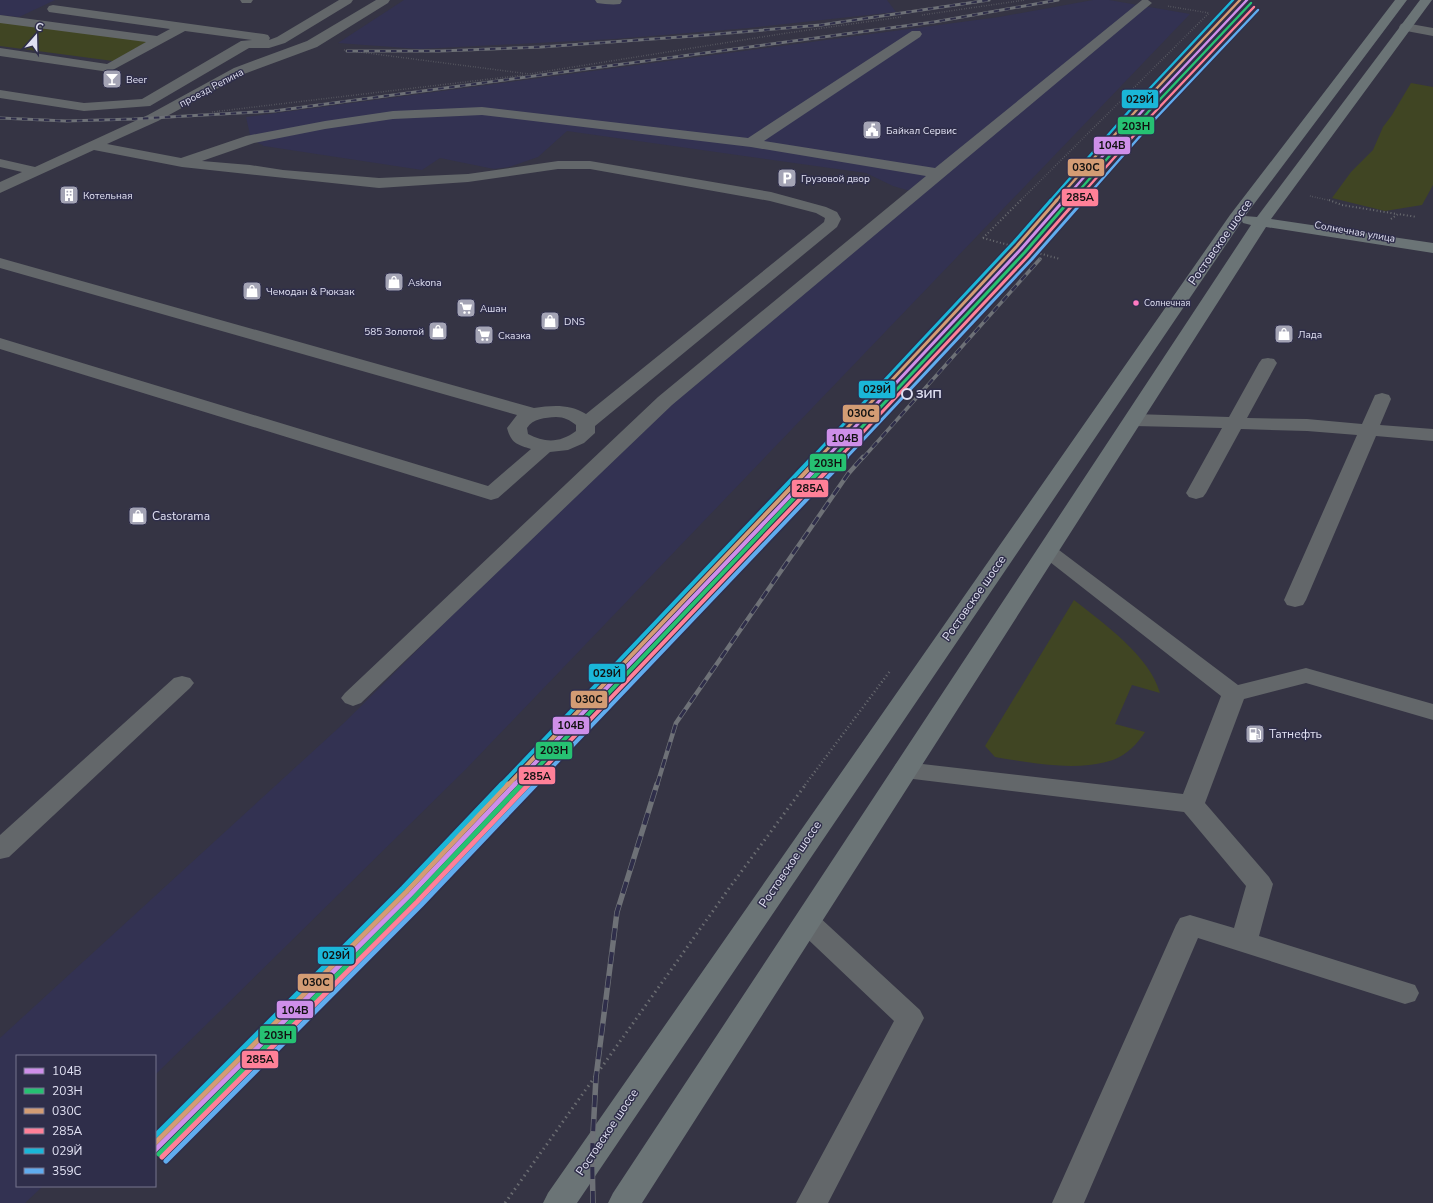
<svg xmlns="http://www.w3.org/2000/svg" width="1433" height="1203" font-family="'Nunito Sans',sans-serif">
  <style>
    .built { fill: #333252 }
    .green { fill: #404523 }
    .lines { fill: none; stroke-linecap: round; stroke-linejoin: round }
    .path-far3 { stroke: #6b6d72; stroke-width: 1.5; stroke-dasharray: 0.5 2; stroke-linecap: butt }
    .path-far2 { stroke: #6b6d72; stroke-width: 2; stroke-dasharray: 1 2.5; stroke-linecap: butt }
    .path-far1 { stroke: #6b6d72; stroke-width: 2.5; stroke-dasharray: 1 3; stroke-linecap: butt }
    .path { stroke: #6b6d72; stroke-width: 3; stroke-dasharray: 1.5 4; stroke-linecap: butt }
    .minor { fill: #63676a; fill-rule: evenodd }
    .major { fill: #6b7476; fill-rule: evenodd }
    .rail-far3-casing { stroke: #6e7177; stroke-width: 3 }
    .rail-far2-casing { stroke: #6e7177; stroke-width: 3.5 }
    .rail-far1-casing { stroke: #6e7177; stroke-width: 4.5 }
    .rail-casing { stroke: #6e7177; stroke-width: 5.5 }
    .rail-far3 { stroke: #2f2e4a; stroke-width: 2; stroke-dasharray: 5.5; stroke-linecap: butt }
    .rail-far2 { stroke: #2f2e4a; stroke-width: 2.5; stroke-dasharray: 7; stroke-linecap: butt }
    .rail-far1 { stroke: #2f2e4a; stroke-width: 3; stroke-dasharray: 9; stroke-linecap: butt }
    .rail { stroke: #2f2e4a; stroke-width: 4; stroke-dasharray: 12; stroke-linecap: butt }
    .rail-1-far3-casing { stroke: #2f2e4a; stroke-width: 4.5 }
    .rail-1-far2-casing { stroke: #2f2e4a; stroke-width: 5.5 }
    .rail-1-far1-casing { stroke: #2f2e4a; stroke-width: 7 }
    .rail-1-casing { stroke: #2f2e4a; stroke-width: 8 }
    .rail-2-far3-casing { stroke: #2f2e4a; stroke-width: 4.5 }
    .rail-2-far2-casing { stroke: #2f2e4a; stroke-width: 5.5 }
    .rail-2-far1-casing { stroke: #2f2e4a; stroke-width: 7 }
    .rail-2-casing { stroke: #2f2e4a; stroke-width: 8 }
    .rail-3-far3-casing { stroke: #2f2e4a; stroke-width: 4.5 }
    .rail-3-far2-casing { stroke: #2f2e4a; stroke-width: 5.5 }
    .rail-3-far1-casing { stroke: #2f2e4a; stroke-width: 7 }
    .rail-3-casing { stroke: #2f2e4a; stroke-width: 8 }
    .rail-4-far3-casing { stroke: #2f2e4a; stroke-width: 4.5 }
    .rail-4-far2-casing { stroke: #2f2e4a; stroke-width: 5.5 }
    .rail-4-far1-casing { stroke: #2f2e4a; stroke-width: 7 }
    .rail-4-casing { stroke: #2f2e4a; stroke-width: 8 }
    .rail-5-far3-casing { stroke: #2f2e4a; stroke-width: 4.5 }
    .rail-5-far2-casing { stroke: #2f2e4a; stroke-width: 5.5 }
    .rail-5-far1-casing { stroke: #2f2e4a; stroke-width: 7 }
    .rail-5-casing { stroke: #2f2e4a; stroke-width: 8 }
    .rail-6-far3-casing { stroke: #2f2e4a; stroke-width: 4.5 }
    .rail-6-far2-casing { stroke: #2f2e4a; stroke-width: 5.5 }
    .rail-6-far1-casing { stroke: #2f2e4a; stroke-width: 7 }
    .rail-6-casing { stroke: #2f2e4a; stroke-width: 8 }
    .rail-1-far3 { stroke: #ce8fe9; stroke-width: 2.5 }
    .rail-1-far2 { stroke: #ce8fe9; stroke-width: 3 }
    .rail-1-far1 { stroke: #ce8fe9; stroke-width: 4 }
    .rail-1 { stroke: #ce8fe9; stroke-width: 5 }
    .rail-2-far3 { stroke: #26c172; stroke-width: 2.5 }
    .rail-2-far2 { stroke: #26c172; stroke-width: 3 }
    .rail-2-far1 { stroke: #26c172; stroke-width: 4 }
    .rail-2 { stroke: #26c172; stroke-width: 5 }
    .rail-3-far3 { stroke: #d39c74; stroke-width: 2.5 }
    .rail-3-far2 { stroke: #d39c74; stroke-width: 3 }
    .rail-3-far1 { stroke: #d39c74; stroke-width: 4 }
    .rail-3 { stroke: #d39c74; stroke-width: 5 }
    .rail-4-far3 { stroke: #ff8098; stroke-width: 2.5 }
    .rail-4-far2 { stroke: #ff8098; stroke-width: 3 }
    .rail-4-far1 { stroke: #ff8098; stroke-width: 4 }
    .rail-4 { stroke: #ff8098; stroke-width: 5 }
    .rail-5-far3 { stroke: #1ab6d8; stroke-width: 2.5 }
    .rail-5-far2 { stroke: #1ab6d8; stroke-width: 3 }
    .rail-5-far1 { stroke: #1ab6d8; stroke-width: 4 }
    .rail-5 { stroke: #1ab6d8; stroke-width: 5 }
    .rail-6-far3 { stroke: #60acee; stroke-width: 2.5 }
    .rail-6-far2 { stroke: #60acee; stroke-width: 3 }
    .rail-6-far1 { stroke: #60acee; stroke-width: 4 }
    .rail-6 { stroke: #60acee; stroke-width: 5 }
    .bus-dot { fill: #fe7ac1; stroke: #2f2e4a; stroke-width: 1.5 }
    .stop-dot { fill: #2f2e4a; stroke: #e0e0f2; stroke-width: 2 }
    .labels { text-anchor: middle; stroke-width: 3; stroke-linejoin: round; paint-order: stroke }
    .far-bus-label { font-size: 9px; fill: #e0e0f2; stroke: #2f2e4a; text-anchor: start }
    .far-poi-label { font-size: 10px; fill: #e0e0f2; stroke: #2f2e4a; text-anchor: start }
    .far-street-label { font-size: 10px; fill: #e0e0f2; stroke: #2f2e4a }
    .street-label { font-size: 12px; fill: #e0e0f2; stroke: #2f2e4a }
    .stop-label { font-size: 12px; font-weight: bold; fill: #e0e0f2; stroke: #2f2e4a; text-anchor: start }
    .poi-label { font-size: 12px; fill: #e0e0f2; stroke: #2f2e4a; text-anchor: start }
    .line-badge { stroke: #2f2e4a; stroke-width: 1.5 }
    .pale-badge-label { font-size: 11px; text-anchor: middle; font-weight: bold; fill: #111 }
  </style>
  <rect width="100%" height="100%" fill="#353444"/>
  <g class="built">
    <polygon points="0,0 55,0 19,17 0,15"/>
    <polygon points="404,0 887,0 896,12 749,28 614,39 420,49 338,43"/>
    <polygon points="1093,0 1109,0 1190,14 466,769 155,1075 155,1056 17,1056 17,1186 43,1186 25,1203 0,1203 0,1038 345,722 637,431 914,192 893,186 866,173 567,131 538,157 509,167 494,169 440,158 422,170 264,146 251,139 246,117 999,17"/>
  </g>
  <g class="green">
    <polygon points="0,21 149,41 113,61 0,46"/>
    <polygon points="1411,83 1433,87 1433,185 1422,205 1385,211 1332,198 1351,172 1373,150 1383,127 1392,115"/>
    <path d="M1074,600C1104,624 1149,655 1160,693L1132,685L1115,724L1145,732C1138,743 1127,755 1113,760C1077,772 1031,763 995,757L985,746Z"/>
  </g>
  <g class="lines">
    <g class="path-far3">
      <polyline points="922,15 1025,0"/>
      <polyline points="344,50 529,74 787,33 901,17"/>
      <polyline points="212,112 524,75"/>
      <polyline points="1310,196 1332,201"/>
      <polyline points="1020,201 1209,13 1167,6"/>
    </g>
    <g class="path-far2">
      <polyline points="1329,200 1342,205 1397,214"/>
      <polyline points="1391,219 1398,214 1417,217"/>
      <polyline points="983,238 1021,200"/>
      <polyline points="983,238 1060,259"/>
    </g>
    <polyline class="path-far1" points="805,785 890,671"/>
    <polyline class="path" points="505,1203 730,887 806,784"/>
    <g class="minor">
      <polygon points="240,0 253,0 251,3 242,3"/>
      <polygon points="339,0 353,0 351,3 285,43 269,48 249,48 150,106 84,111 0,98 0,90 84,103 142,99 241,41 252,40 185,31 109,72 0,56 0,48 107,64 146,42 0,23 0,15 157,36 170,29 49,12 47,9 49,6 53,5 264,34 268,35 270,38 269,40 277,37"/>
      <path d="M376,0H390L388,3L317,47L244,74L158,121L107,144L181,158L246,136L325,121L393,111L482,107L748,138L912,31H920L922,34L920,37L764,141L935,168L1142,0H1148L1152,3L672,405L361,703L353,706L345,703L341,698L345,693L658,397L926,176L751,147L482,115L393,119L325,129L254,143L202,161L250,165L283,170L379,178L468,174L558,161H590L771,192L826,207L837,212L841,219L837,227L595,426V433L584,443L568,450L550,452L498,498L491,500L0,349V338L488,486L531,449C517,445 511,443 507,428L517,415L0,268V258L534,408C553,405 570,404 586,414L824,222L825,218L816,213L770,201L590,169H558L468,182L379,188L182,167L94,150L0,193V182L22,172L0,167V159L35,167L148,115L234,68L307,41ZM556,417C564,417 570,420 576,425V431C560,443 545,443 528,434L527,428C533,418 545,418 556,417Z"/>
      <path d="M595,0H621L622,1L620,4C613,5 604,4 597,3Z"/>
      <polygon points="1405,23 1433,28 1433,36 1401,30 1399,27 1401,24"/>
      <polygon points="1268,358 1274,359 1277,363 1247,418 1307,419 1362,424 1375,395 1382,393 1389,395 1391,399 1380,425 1433,429 1433,441 1376,436 1306,600 1303,605 1295,607 1287,605 1284,600 1357,435 1307,431 1241,429 1206,493 1203,497 1196,499 1189,497 1186,493 1222,428 1134,426 1127,424 1125,420 1127,416 1134,414 1229,417 1259,363 1262,359"/>
      <polygon points="1048,545 1055,547 1238,685 1306,668 1433,704 1433,720 1306,683 1244,699 1205,803 1269,877 1273,884 1259,936 1415,985 1419,993 1415,1001 1405,1004 1198,938 1084,1203 1052,1203 1176,925 1180,918 1190,915 1234,928 1246,886 1184,812 905,778 896,776 893,770 896,764 905,762 1183,794 1221,696 1041,555 1037,551 1041,547"/>
      <polygon points="182,676 190,678 194,683 190,688 9,857 0,859 0,835 174,678"/>
      <polygon points="807,912 817,915 920,1010 924,1018 828,1203 796,1203 894,1021 797,929 793,922 797,915"/>
    </g>
    <polygon class="major" points="1395,0 1407,0 1245,216 1257,217 1420,0 1432,0 1271,219 1433,243 1433,253 1266,227 642,1203 608,1203 613,1193 1251,225 1243,223 1242,221 577,1203 543,1203 548,1193 1230,215"/>
    <g class="rail-far3-casing">
      <g id="rail-far3">
        <polyline points="347,51 440,51 541,47 694,36 821,25 989,0"/>
        <polyline points="0,118 66,121 134,119 274,111 934,22 1058,0"/>
      </g>
    </g>
    <g class="rail-far2-casing">
      <polyline id="rail-far2" points="863,458 1040,259"/>
    </g>
    <g class="rail-far1-casing">
      <polyline id="rail-far1" points="657,785 676,723 848,474 863,457"/>
    </g>
    <g class="rail-casing">
      <polyline id="rail" points="593,1203 592,1153 596,1077 617,912 657,784"/>
    </g>
    <use href="#rail-far3" class="rail-far3"/>
    <use href="#rail-far2" class="rail-far2"/>
    <use href="#rail-far1" class="rail-far1"/>
    <use href="#rail" class="rail"/>
    <g class="rail-1-far3-casing">
      <polyline id="rail-1-far3" points="1063,201 1145,108 1247,0"/>
    </g>
    <g class="rail-1-far2-casing">
      <polyline id="rail-1-far2" points="826,458 1021,249 1064,200"/>
    </g>
    <g class="rail-1-far1-casing">
      <polyline id="rail-1-far1" points="514,785 827,457"/>
    </g>
    <g class="rail-1-casing">
      <polyline id="rail-1" points="155,1150 410,895 515,784"/>
    </g>
    <g class="rail-2-far3-casing">
      <polyline id="rail-2-far3" points="1070,201 1149,111 1251,3"/>
    </g>
    <g class="rail-2-far2-casing">
      <polyline id="rail-2-far2" points="833,458 1025,252 1070,200"/>
    </g>
    <g class="rail-2-far1-casing">
      <polyline id="rail-2-far1" points="521,785 833,457"/>
    </g>
    <g class="rail-2-casing">
      <polyline id="rail-2" points="159,1154 414,898 522,784"/>
    </g>
    <g class="rail-3-far3-casing">
      <polyline id="rail-3-far3" points="1056,201 1141,105 1240,0"/>
    </g>
    <g class="rail-3-far2-casing">
      <polyline id="rail-3-far2" points="819,458 1017,246 1057,200"/>
    </g>
    <g class="rail-3-far1-casing">
      <polyline id="rail-3-far1" points="508,785 820,457"/>
    </g>
    <g class="rail-3-casing">
      <polyline id="rail-3" points="155,1143 406,892 508,784"/>
    </g>
    <g class="rail-4-far3-casing">
      <polyline id="rail-4-far3" points="1076,201 1152,115 1254,7"/>
    </g>
    <g class="rail-4-far2-casing">
      <polyline id="rail-4-far2" points="839,458 1028,256 1077,200"/>
    </g>
    <g class="rail-4-far1-casing">
      <polyline id="rail-4-far1" points="528,785 840,457"/>
    </g>
    <g class="rail-4-casing">
      <polyline id="rail-4" points="162,1157 417,902 529,784"/>
    </g>
    <g class="rail-5-far3-casing">
      <polyline id="rail-5-far3" points="1050,201 1138,101 1233,0"/>
    </g>
    <g class="rail-5-far2-casing">
      <polyline id="rail-5-far2" points="812,458 1014,242 1051,200"/>
    </g>
    <g class="rail-5-far1-casing">
      <polyline id="rail-5-far1" points="501,785 813,457"/>
    </g>
    <g class="rail-5-casing">
      <polyline id="rail-5" points="155,1136 403,888 502,784"/>
    </g>
    <g class="rail-6-far3-casing">
      <polyline id="rail-6-far3" points="1083,201 1156,118 1258,10"/>
    </g>
    <g class="rail-6-far2-casing">
      <polyline id="rail-6-far2" points="846,458 1032,259 1084,200"/>
    </g>
    <g class="rail-6-far1-casing">
      <polyline id="rail-6-far1" points="535,785 847,457"/>
    </g>
    <g class="rail-6-casing">
      <polyline id="rail-6" points="166,1161 421,905 536,784"/>
    </g>
    <use href="#rail-1-far3" class="rail-1-far3"/>
    <use href="#rail-1-far2" class="rail-1-far2"/>
    <use href="#rail-1-far1" class="rail-1-far1"/>
    <use href="#rail-1" class="rail-1"/>
    <use href="#rail-2-far3" class="rail-2-far3"/>
    <use href="#rail-2-far2" class="rail-2-far2"/>
    <use href="#rail-2-far1" class="rail-2-far1"/>
    <use href="#rail-2" class="rail-2"/>
    <use href="#rail-3-far3" class="rail-3-far3"/>
    <use href="#rail-3-far2" class="rail-3-far2"/>
    <use href="#rail-3-far1" class="rail-3-far1"/>
    <use href="#rail-3" class="rail-3"/>
    <use href="#rail-4-far3" class="rail-4-far3"/>
    <use href="#rail-4-far2" class="rail-4-far2"/>
    <use href="#rail-4-far1" class="rail-4-far1"/>
    <use href="#rail-4" class="rail-4"/>
    <use href="#rail-5-far3" class="rail-5-far3"/>
    <use href="#rail-5-far2" class="rail-5-far2"/>
    <use href="#rail-5-far1" class="rail-5-far1"/>
    <use href="#rail-5" class="rail-5"/>
    <use href="#rail-6-far3" class="rail-6-far3"/>
    <use href="#rail-6-far2" class="rail-6-far2"/>
    <use href="#rail-6-far1" class="rail-6-far1"/>
    <use href="#rail-6" class="rail-6"/>
  </g>
  <defs>
    <g id="bar-square" transform="scale(1)"><rect x="-9" y="-9" width="18" height="18" rx="4" fill="#a4a4b5" stroke="#2f2e4a"/><path d="M-6-5H6L.8 .8V4.5H3.5V6h-7V4.5H-.8V.8Z" fill="#fff"/></g>
    <g id="civic-square" transform="scale(1)"><rect x="-9" y="-9" width="18" height="18" rx="4" fill="#a4a4b5" stroke="#2f2e4a"/><path d="M-.6-6.5H3V-4.5H.6V-3L4-1V1h2V6H-6V1h2V-1L-.6-3ZM-1.2 2.5V6h2.4V2.5Z" fill="#fff"/></g>
    <g id="parking-square" transform="scale(1)"><rect x="-9" y="-9" width="18" height="18" rx="4" fill="#a4a4b5" stroke="#2f2e4a"/><path d="M-3.5-5.5H1a3.5 3.5 0 0 1 0 7H-1V5.5H-3.5ZM-1-3.4V-.6H.8a1.4 1.4 0 0 0 0-2.8Z" fill="#fff"/></g>
    <g id="building-square" transform="scale(1)"><rect x="-9" y="-9" width="18" height="18" rx="4" fill="#a4a4b5" stroke="#2f2e4a"/><path d="M-4-6H4V6H1V3H-1V6H-4ZM-2.5-4.3h1.7v1.8h-1.7ZM.8-4.3h1.7v1.8H.8ZM-2.5-1h1.7V.8h-1.7ZM.8-1h1.7V.8H.8Z" fill="#fff"/></g>
    <g id="shop-square" transform="scale(1)"><rect x="-9" y="-9" width="18" height="18" rx="4" fill="#a4a4b5" stroke="#2f2e4a"/><path d="M-5-2.5h2.3a2.7 3.5 0 0 1 5.4 0H5L5.5 6h-11ZM-1.5-2.5h3a1.5 2.3 0 0 0-3 0Z" fill="#fff"/></g>
    <g id="supermarket-square" transform="scale(1)"><rect x="-9" y="-9" width="18" height="18" rx="4" fill="#a4a4b5" stroke="#2f2e4a"/><path d="M-6-5.5h2.5l.6 2H6L4.5 2H-2.5L-4.4-4H-6ZM-1.5 3.2a1.3 1.3 0 1 0 .1 0ZM3 3.2a1.3 1.3 0 1 0 .1 0Z" fill="#fff"/></g>
    <g id="fuel-square" transform="scale(1)"><rect x="-9" y="-9" width="18" height="18" rx="4" fill="#a4a4b5" stroke="#2f2e4a"/><path d="M-5.5-6h7V0h2V4h1.3V-2.5L3-4.5l.8-.8L6-3V5H2.5V1h-1V6h-7ZM-4.2-4.7v3.2H.2V-4.7Z" fill="#fff"/></g>
  </defs>
  <g fill-rule="evenodd">
    <use href="#bar-square" x="112" y="79"/>
    <use href="#civic-square" x="872" y="130"/>
    <use href="#parking-square" x="787" y="178"/>
    <use href="#building-square" x="69" y="195"/>
    <use href="#shop-square" x="394" y="282"/>
    <use href="#shop-square" x="252" y="291"/>
    <use href="#supermarket-square" x="466" y="308"/>
    <use href="#shop-square" x="550" y="321"/>
    <use href="#shop-square" x="438" y="331"/>
    <use href="#shop-square" x="1284" y="334"/>
    <use href="#supermarket-square" x="484" y="335"/>
    <use href="#shop-square" x="138" y="516"/>
    <use href="#fuel-square" x="1255" y="734"/>
  </g>
  <circle class="bus-dot" cx="1136" cy="303" r="3.5"/>
  <circle class="stop-dot" cx="907" cy="394" r="5"/>
  <g class="labels">
    <g class="far-bus-label">
      <text x="1144" y="306">Солнечная</text>
    </g>
    <g class="far-poi-label">
      <text x="126" y="83">Beer</text>
      <text x="886" y="134">Байкал Сервис</text>
      <text x="801" y="182">Грузовой двор</text>
      <text x="83" y="199">Котельная</text>
      <text x="408" y="286">Askona</text>
      <text x="266" y="295">Чемодан &amp; Рюкзак</text>
      <text x="480" y="312">Ашан</text>
      <text x="564" y="325">DNS</text>
      <text x="424" y="335" text-anchor="end">585 Золотой</text>
      <text x="1298" y="338">Лада</text>
      <text x="498" y="339">Сказка</text>
    </g>
    <g class="far-street-label">
      <text transform="translate(211 87) rotate(-28)" y="4">проезд Репина</text>
      <text transform="translate(1355 231) rotate(10)" y="4">Солнечная улица</text>
    </g>
    <g class="street-label">
      <text transform="translate(1220 242) rotate(-55)" y="4">Ростовское шоссе</text>
      <text transform="translate(974 598) rotate(-55)" y="4">Ростовское шоссе</text>
      <text transform="translate(790 864) rotate(-56)" y="4">Ростовское шоссе</text>
      <text transform="translate(607 1132) rotate(-56)" y="4">Ростовское шоссе</text>
    </g>
    <g class="stop-label">
      <text x="916" y="398">ЗИП</text>
    </g>
    <g class="poi-label">
      <text x="152" y="520">Castorama</text>
      <text x="1269" y="738">Татнефть</text>
    </g>
  </g>
  <g class="line-badge">
    <rect x="1121" y="89" width="38" height="20" rx="4" fill="#1ab6d8"/>
    <rect x="1117" y="116" width="38" height="19" rx="4" fill="#26c172"/>
    <rect x="1093" y="136" width="38" height="19" rx="4" fill="#ce8fe9"/>
    <rect x="1067" y="158" width="38" height="19" rx="4" fill="#d39c74"/>
    <rect x="1061" y="188" width="38" height="19" rx="4" fill="#ff8098"/>
    <rect x="858" y="380" width="38" height="19" rx="4" fill="#1ab6d8"/>
    <rect x="842" y="404" width="38" height="19" rx="4" fill="#d39c74"/>
    <rect x="826" y="428" width="37" height="19" rx="4" fill="#ce8fe9"/>
    <rect x="809" y="453" width="38" height="19" rx="4" fill="#26c172"/>
    <rect x="791" y="479" width="38" height="19" rx="4" fill="#ff8098"/>
    <rect x="588" y="663" width="38" height="20" rx="4" fill="#1ab6d8"/>
    <rect x="570" y="690" width="38" height="19" rx="4" fill="#d39c74"/>
    <rect x="552" y="716" width="38" height="19" rx="4" fill="#ce8fe9"/>
    <rect x="535" y="741" width="38" height="19" rx="4" fill="#26c172"/>
    <rect x="518" y="766" width="38" height="19" rx="4" fill="#ff8098"/>
    <rect x="317" y="946" width="38" height="19" rx="4" fill="#1ab6d8"/>
    <rect x="297" y="973" width="37" height="19" rx="4" fill="#d39c74"/>
    <rect x="276" y="1000" width="38" height="19" rx="4" fill="#ce8fe9"/>
    <rect x="259" y="1025" width="38" height="19" rx="4" fill="#26c172"/>
    <rect x="241" y="1050" width="38" height="19" rx="4" fill="#ff8098"/>
  </g>
  <g class="pale-badge-label">
    <text x="1140" y="103">029Й</text>
    <text x="1136" y="130">203Н</text>
    <text x="1112" y="149">104В</text>
    <text x="1086" y="171">030C</text>
    <text x="1080" y="201">285А</text>
    <text x="877" y="393">029Й</text>
    <text x="861" y="417">030C</text>
    <text x="845" y="442">104В</text>
    <text x="828" y="467">203Н</text>
    <text x="810" y="492">285А</text>
    <text x="607" y="677">029Й</text>
    <text x="589" y="703">030C</text>
    <text x="571" y="729">104В</text>
    <text x="554" y="754">203Н</text>
    <text x="537" y="780">285А</text>
    <text x="336" y="959">029Й</text>
    <text x="316" y="986">030C</text>
    <text x="295" y="1014">104В</text>
    <text x="278" y="1039">203Н</text>
    <text x="260" y="1063">285А</text>
  </g>
  <rect x="16" y="1055" width="140" height="132" fill="#2f2e4a" stroke="#76758d"/>
  <rect x="24" y="1068" width="20" height="6" fill="#ce8fe9" stroke="#76758d"/>
  <text x="52" y="1075" font-size="12" fill="#e0e0f2">104В</text>
  <rect x="24" y="1088" width="20" height="6" fill="#26c172" stroke="#76758d"/>
  <text x="52" y="1095" font-size="12" fill="#e0e0f2">203Н</text>
  <rect x="24" y="1108" width="20" height="6" fill="#d39c74" stroke="#76758d"/>
  <text x="52" y="1115" font-size="12" fill="#e0e0f2">030C</text>
  <rect x="24" y="1128" width="20" height="6" fill="#ff8098" stroke="#76758d"/>
  <text x="52" y="1135" font-size="12" fill="#e0e0f2">285А</text>
  <rect x="24" y="1148" width="20" height="6" fill="#1ab6d8" stroke="#76758d"/>
  <text x="52" y="1155" font-size="12" fill="#e0e0f2">029Й</text>
  <rect x="24" y="1168" width="20" height="6" fill="#60acee" stroke="#76758d"/>
  <text x="52" y="1175" font-size="12" fill="#e0e0f2">359С</text>
  <g transform="translate(36 36) rotate(20)" stroke="#2f2e4a" stroke-width="3" paint-order="stroke">
  <path d="M0-3L7 15L0 10L-7 15Z" fill="#e0e0f2"/>
  <text y="-6" font-size="11" font-weight="bold" text-anchor="middle" fill="#e0e0f2">С</text>
  </g>
</svg>
